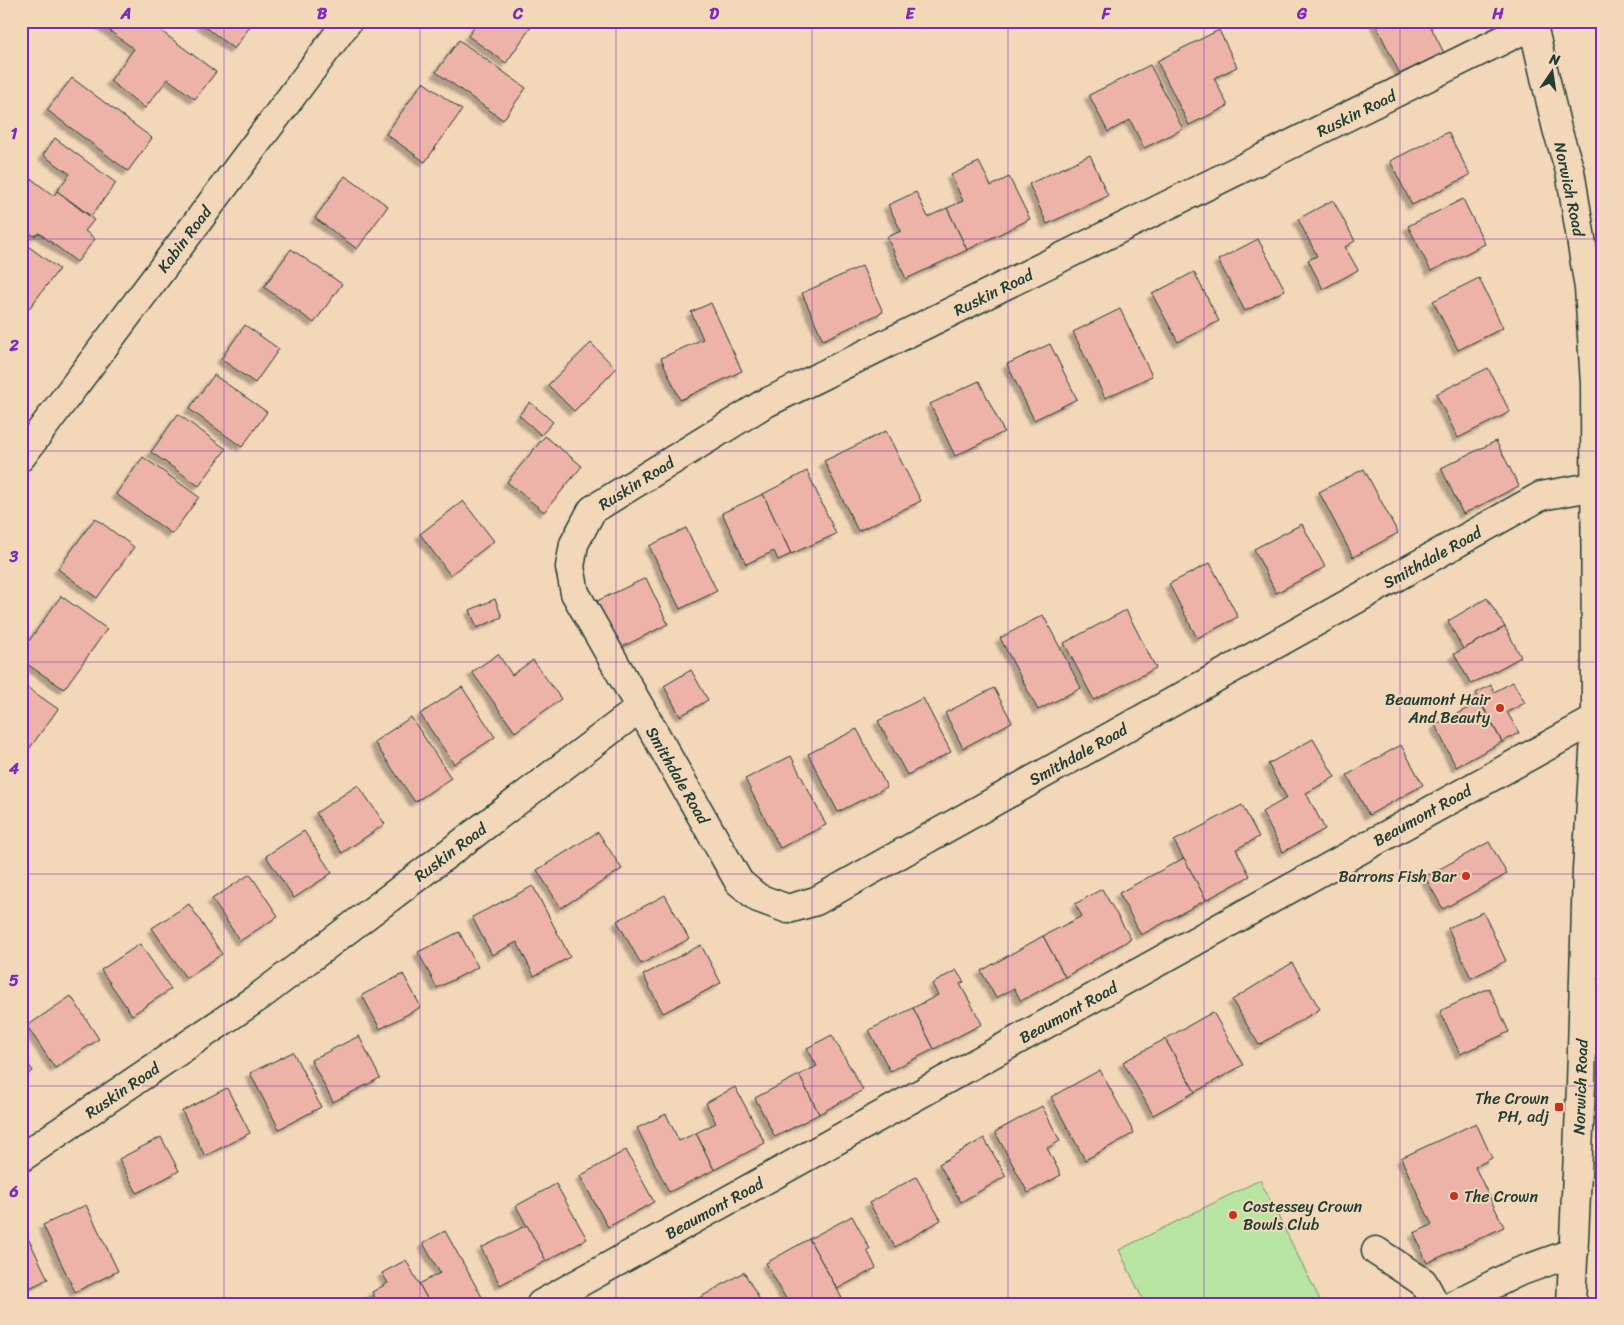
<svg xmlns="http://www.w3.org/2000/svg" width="1624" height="1325" font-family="Sriracha,sans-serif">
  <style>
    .green { fill: #b9e5a2; stroke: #6c916b }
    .building { fill: #edb3a9; stroke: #1f3d34; filter: url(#shadow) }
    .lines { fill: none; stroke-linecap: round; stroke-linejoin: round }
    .minor-casing { stroke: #1f3d34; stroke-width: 31 }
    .minor { stroke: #f2d7b9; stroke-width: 28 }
    .grid { fill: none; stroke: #7b2cbf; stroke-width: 1; stroke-opacity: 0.55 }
    .poi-dot { fill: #c8321e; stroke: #f2d7b9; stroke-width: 2 }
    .labels { text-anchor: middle; stroke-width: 4; stroke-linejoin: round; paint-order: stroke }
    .street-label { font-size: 16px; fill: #1f3d34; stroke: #f2d7b9 }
    .poi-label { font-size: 16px; fill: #1f3d34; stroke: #f2d7b9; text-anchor: end }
    .neatline { fill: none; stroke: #7b2cbf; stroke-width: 2 }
    .grid-label { font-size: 16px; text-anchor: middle; font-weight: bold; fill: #7b2cbf }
  </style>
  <defs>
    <filter id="shadow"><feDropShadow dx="-4.5" dy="4.5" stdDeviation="1" flood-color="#0004"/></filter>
  </defs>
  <rect width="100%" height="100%" fill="#f2d7b9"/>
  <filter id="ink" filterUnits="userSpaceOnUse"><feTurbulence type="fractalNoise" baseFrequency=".02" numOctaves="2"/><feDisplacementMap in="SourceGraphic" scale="10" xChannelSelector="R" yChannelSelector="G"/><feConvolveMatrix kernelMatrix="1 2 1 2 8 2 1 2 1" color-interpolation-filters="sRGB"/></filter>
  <g filter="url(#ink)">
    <polygon class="green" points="1260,1180 1322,1304 1145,1304 1119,1250"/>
    <g class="building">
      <polygon points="101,21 139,21 150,29 153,25 216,72 195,99 168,79 145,108 110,81 134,49 99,23"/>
      <polygon points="198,21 254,21 234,49"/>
      <polygon points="479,21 535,21 506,63 468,36"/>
      <polygon points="1374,21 1428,21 1444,53 1400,74"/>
      <polygon points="1219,30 1237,67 1214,78 1228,106 1189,125 1157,61"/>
      <polygon points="459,40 526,88 503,120 436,72"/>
      <polygon points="1150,65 1183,129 1144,148 1130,120 1108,132 1089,95"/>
      <polygon points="72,78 152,138 128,171 47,110"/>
      <polygon points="423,82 462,110 425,162 386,134"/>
      <polygon points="1448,132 1470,175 1412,205 1390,161"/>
      <polygon points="55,138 116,183 91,216 57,191 70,174 43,155"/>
      <polygon points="1090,155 1108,196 1047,224 1029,184"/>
      <polygon points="979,162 991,186 1009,177 1030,219 967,250 947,208 963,201 951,175"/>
      <polygon points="345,176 388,206 357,249 315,218"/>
      <polygon points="29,177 54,196 57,191 94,220 85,231 95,239 77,262 39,233 34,236 21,226 21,187"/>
      <polygon points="916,192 928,217 947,208 967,250 906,279 887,237 901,231 888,205"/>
      <polygon points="1463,199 1485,244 1431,271 1408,226"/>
      <polygon points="1333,200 1355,241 1345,247 1358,270 1323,289 1308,260 1317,256 1298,219"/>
      <polygon points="1258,239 1285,290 1245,311 1218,260"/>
      <polygon points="21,241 59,269 21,319"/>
      <polygon points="291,249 342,284 314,323 264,287"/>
      <polygon points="862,266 883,312 823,340 802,293"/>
      <polygon points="1194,272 1219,321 1178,342 1152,294"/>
      <polygon points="1479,278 1503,328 1458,350 1433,301"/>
      <polygon points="711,303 742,371 680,400 661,358 703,339 691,312"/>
      <polygon points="1120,309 1152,376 1105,398 1073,332"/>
      <polygon points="245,325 279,349 255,383 221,359"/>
      <polygon points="591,343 616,369 574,411 548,385"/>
      <polygon points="1050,344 1077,399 1034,420 1007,364"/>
      <polygon points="1488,368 1510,412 1458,438 1436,394"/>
      <polygon points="214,375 267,412 242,447 189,409"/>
      <polygon points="979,381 1004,432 955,456 930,404"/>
      <polygon points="530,402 553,422 541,435 519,415"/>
      <polygon points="178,414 226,449 199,486 151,452"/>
      <polygon points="886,431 921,501 858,531 824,461"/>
      <polygon points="545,436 582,466 544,512 507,482"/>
      <polygon points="1496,441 1519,486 1463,514 1441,468"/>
      <polygon points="143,457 199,497 172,534 116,494"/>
      <polygon points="1364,469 1398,533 1353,557 1319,492"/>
      <polygon points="807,471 836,534 791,554 763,494"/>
      <polygon points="763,494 791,554 778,560 774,551 746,564 722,513"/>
      <polygon points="463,501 494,541 450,575 420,534"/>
      <polygon points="95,518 134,547 97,598 58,569"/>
      <polygon points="1302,524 1325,567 1276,593 1254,549"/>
      <polygon points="686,528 717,591 680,609 649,546"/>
      <polygon points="1210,563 1238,617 1197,638 1169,584"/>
      <polygon points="646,578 668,624 620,648 597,601"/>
      <polygon points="61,596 107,629 64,689 21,660 21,652"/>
      <polygon points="1487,598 1505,627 1463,649 1448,621"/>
      <polygon points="495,599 502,617 477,628 470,610"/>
      <polygon points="1126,610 1156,668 1094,700 1064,643"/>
      <polygon points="1043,615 1081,688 1038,710 1000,638"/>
      <polygon points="1505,627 1521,657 1471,684 1454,654"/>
      <polygon points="498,654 512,675 533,660 561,699 515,732 472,672"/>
      <polygon points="691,670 708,700 680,716 664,686"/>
      <polygon points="1513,682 1525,703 1507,712 1519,733 1502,742 1476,693 1491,685 1494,692"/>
      <polygon points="21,683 58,709 21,760"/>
      <polygon points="462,687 495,737 454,764 420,714"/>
      <polygon points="994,688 1012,722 963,748 945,713"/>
      <polygon points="923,698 951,752 907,775 878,721"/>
      <polygon points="1480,702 1502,742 1456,767 1435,725"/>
      <polygon points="411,717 451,778 415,802 374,742"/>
      <polygon points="857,729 887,787 838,812 808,754"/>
      <polygon points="1313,739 1335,777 1306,793 1325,829 1283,852 1262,812 1287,798 1268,764"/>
      <polygon points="1401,745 1423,785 1369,815 1347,775"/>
      <polygon points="791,756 826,825 780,848 745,779"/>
      <polygon points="358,785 385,824 342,853 316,813"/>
      <polygon points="1242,805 1259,837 1236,849 1250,876 1206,900 1174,841"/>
      <polygon points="304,831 332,873 294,898 266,856"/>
      <polygon points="598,832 622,869 561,908 537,870"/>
      <polygon points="1489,842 1507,874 1443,909 1425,877"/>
      <polygon points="1184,858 1206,900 1141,935 1119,893"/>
      <polygon points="250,874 278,916 240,941 212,899"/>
      <polygon points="533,886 570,957 534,976 517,942 492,955 472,917"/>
      <polygon points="1102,889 1131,939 1065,977 1043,936 1082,916 1075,904"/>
      <polygon points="665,895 689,939 641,964 617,921"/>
      <polygon points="189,904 222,954 186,978 152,928"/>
      <polygon points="1483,912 1506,961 1471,978 1448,928"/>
      <polygon points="459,932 478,967 437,988 418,952"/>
      <polygon points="1043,936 1065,977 1021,1001 1014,988 996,998 981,971"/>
      <polygon points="140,944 171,989 132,1015 101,970"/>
      <polygon points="701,945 721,983 663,1013 643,975"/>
      <polygon points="1292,963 1320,1009 1259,1045 1232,1000"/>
      <polygon points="956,970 964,982 960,984 982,1024 934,1049 913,1008 938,995 932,984"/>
      <polygon points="403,974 421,1007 380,1029 362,995"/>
      <polygon points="1489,988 1509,1032 1460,1054 1440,1011"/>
      <polygon points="71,996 99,1039 55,1068 27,1026"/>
      <polygon points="913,1008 934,1049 890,1071 869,1030"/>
      <polygon points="1213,1012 1243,1065 1195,1092 1165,1039"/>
      <polygon points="832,1035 863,1090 819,1114 799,1075 817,1066 807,1048"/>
      <polygon points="359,1036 380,1078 333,1102 311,1060"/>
      <polygon points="1165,1039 1195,1092 1153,1115 1123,1062"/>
      <polygon points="293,1052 321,1107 279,1129 250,1073"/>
      <polygon points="21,1054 33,1071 21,1078"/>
      <polygon points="1100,1070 1134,1133 1085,1160 1051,1097"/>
      <polygon points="799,1075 819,1114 775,1137 755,1098"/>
      <polygon points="735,1087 765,1143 714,1170 696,1133 716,1123 706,1103"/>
      <polygon points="227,1088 250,1133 205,1156 182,1111"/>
      <polygon points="1042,1106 1060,1141 1047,1148 1061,1175 1028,1193 995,1132"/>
      <polygon points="666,1114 679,1141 696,1133 714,1170 669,1192 637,1128"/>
      <polygon points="1476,1123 1492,1158 1475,1167 1504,1227 1427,1263 1414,1233 1432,1225 1401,1158"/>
      <polygon points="161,1137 179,1171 137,1193 119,1159"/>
      <polygon points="984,1138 1006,1176 961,1202 939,1164"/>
      <polygon points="626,1150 654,1202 608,1227 580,1176"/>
      <polygon points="916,1177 941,1220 895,1247 869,1203"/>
      <polygon points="556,1184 587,1239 546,1261 516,1206"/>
      <polygon points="86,1205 118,1271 75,1292 43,1225"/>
      <polygon points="852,1216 870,1249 867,1250 876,1268 837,1289 809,1239"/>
      <polygon points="527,1225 546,1261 500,1285 481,1248"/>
      <polygon points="445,1231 482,1297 469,1304 430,1304 419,1284 440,1273 423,1243"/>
      <polygon points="27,1236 48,1279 21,1292 21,1239"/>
      <polygon points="809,1239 837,1289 845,1304 789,1304 766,1263"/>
      <polygon points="406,1260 430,1304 378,1304 372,1292 388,1283 382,1273"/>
      <polygon points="744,1272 762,1304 689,1304"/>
    </g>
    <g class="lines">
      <g class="minor-casing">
        <g id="minor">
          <polyline points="1532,21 1557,129 1570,171 1589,288 1595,384 1596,719 1587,870 1581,1086 1571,1304"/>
          <polyline points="1533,25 762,405 592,510 574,544 570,567 575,593 739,882 758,898 788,909 816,901 1541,496 1597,486"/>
          <polyline points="21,457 348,21"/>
          <polyline points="21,1158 260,996 640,708"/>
          <polyline points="1376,1251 1423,1282 1435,1304"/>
          <polyline points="541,1304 1596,719"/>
          <polyline points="1455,1304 1516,1273 1574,1252"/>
        </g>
      </g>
      <use href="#minor" class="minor"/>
    </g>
  </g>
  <path class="grid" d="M224,21V1304M420,21V1304M616,21V1304M812,21V1304M1008,21V1304M1204,21V1304M1400,21V1304M21,239H1603M21,451H1603M21,662H1603M21,874H1603M21,1086H1603"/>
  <g class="poi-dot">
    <circle cx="1500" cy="708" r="5"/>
    <circle cx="1466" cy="876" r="5"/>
    <rect x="1554" y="1102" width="10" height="10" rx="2.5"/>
    <circle cx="1454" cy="1196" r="5"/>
    <circle cx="1233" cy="1215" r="5"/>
  </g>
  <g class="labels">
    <g class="street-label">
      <text transform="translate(1356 113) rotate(-26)" y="6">Ruskin Road</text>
      <text transform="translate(1570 189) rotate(78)" y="6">Norwich Road</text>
      <text transform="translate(184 239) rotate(-53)" y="6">Kabin Road</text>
      <text transform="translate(993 292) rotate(-26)" y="6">Ruskin Road</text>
      <text transform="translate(636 483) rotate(-32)" y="6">Ruskin Road</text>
      <text transform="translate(1432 557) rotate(-29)" y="6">Smithdale Road</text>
      <text transform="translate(1078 754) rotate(-29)" y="6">Smithdale Road</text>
      <text transform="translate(678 775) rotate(60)" y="6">Smithdale Road</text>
      <text transform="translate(1422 815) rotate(-29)" y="6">Beaumont Road</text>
      <text transform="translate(450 852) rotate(-37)" y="6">Ruskin Road</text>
      <text transform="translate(1068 1012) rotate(-29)" y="6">Beaumont Road</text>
      <text transform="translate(1580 1087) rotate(-88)" y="6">Norwich Road</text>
      <text transform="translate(122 1090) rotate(-34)" y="6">Ruskin Road</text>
      <text transform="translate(714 1208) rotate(-29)" y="6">Beaumont Road</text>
    </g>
    <g class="poi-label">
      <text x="1490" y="705">Beaumont Hair<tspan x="1490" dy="18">And Beauty</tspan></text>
      <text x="1456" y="882">Barrons Fish Bar</text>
      <text x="1549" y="1104">The Crown<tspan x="1549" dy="18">PH, adj</tspan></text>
      <text x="1464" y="1202" text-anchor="start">The Crown</text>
      <text x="1243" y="1212" text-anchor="start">Costessey Crown<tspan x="1243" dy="18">Bowls Club</tspan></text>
    </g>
  </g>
  <rect width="1624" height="1325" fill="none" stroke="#f2d7b9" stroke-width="55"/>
  <g transform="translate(1552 72) rotate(13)" stroke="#f2d7b9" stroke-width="4" paint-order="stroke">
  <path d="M0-4L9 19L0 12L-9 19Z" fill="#1f3d34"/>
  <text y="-8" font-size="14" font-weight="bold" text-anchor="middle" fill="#1f3d34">N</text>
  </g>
  <rect x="28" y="28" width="1568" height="1270" class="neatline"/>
  <g class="grid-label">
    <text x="126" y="19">A</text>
    <text x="322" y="19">B</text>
    <text x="518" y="19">C</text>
    <text x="714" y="19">D</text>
    <text x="910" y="19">E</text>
    <text x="1106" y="19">F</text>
    <text x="1302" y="19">G</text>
    <text x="1498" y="19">H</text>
    <text x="14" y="139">1</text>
    <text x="14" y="351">2</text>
    <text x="14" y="562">3</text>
    <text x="14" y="774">4</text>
    <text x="14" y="986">5</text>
    <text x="14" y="1197">6</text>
  </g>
</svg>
